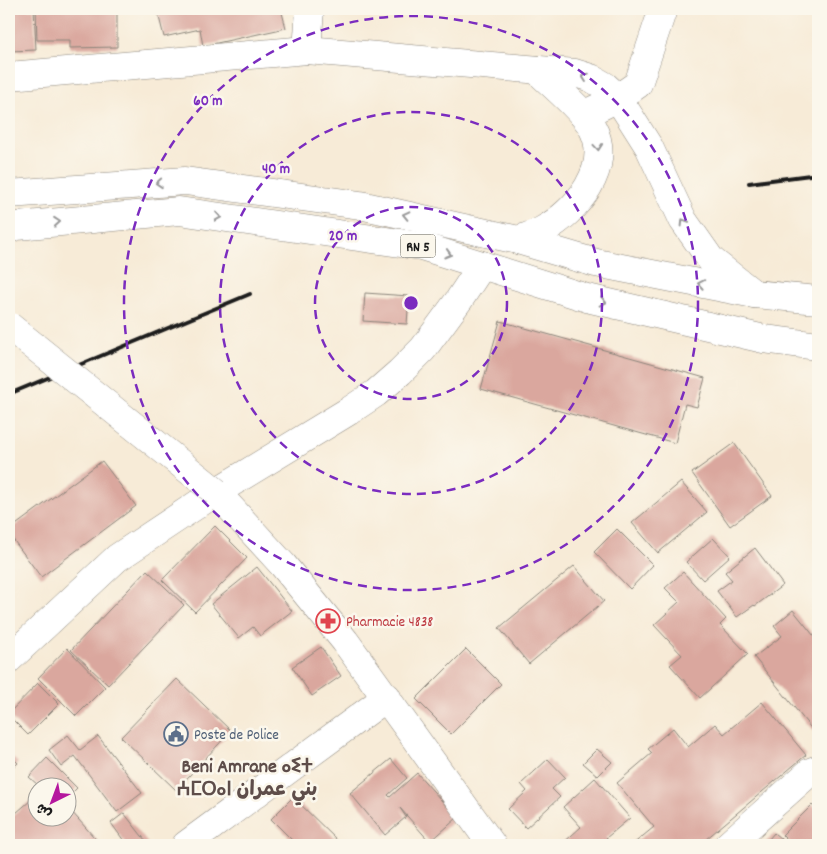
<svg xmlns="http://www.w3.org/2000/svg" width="827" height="854" font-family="Dekko,'Playpen Sans Arabic','Noto Sans Tifinagh',sans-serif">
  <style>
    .building { fill: #daa79e }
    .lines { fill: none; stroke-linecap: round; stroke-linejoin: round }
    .minor-casing { stroke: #8a847a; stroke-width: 29 }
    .secondary-casing { stroke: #8a847a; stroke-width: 29 }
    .trunk-casing { stroke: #8a847a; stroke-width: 29 }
    .minor { stroke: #fff; stroke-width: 28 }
    .secondary { stroke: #fff; stroke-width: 28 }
    .trunk { stroke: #fff; stroke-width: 28 }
    .rail { stroke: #1c1c1c; stroke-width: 4 }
    .secondary-bridge-casing { stroke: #8a847a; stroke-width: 29; stroke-linecap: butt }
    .secondary-bridge { stroke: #fff; stroke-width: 28 }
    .oneway { stroke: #999 }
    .ring { fill: none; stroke: #7b2cbf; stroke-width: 2.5; stroke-dasharray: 9 6 }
    .labels { text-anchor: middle; stroke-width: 5; stroke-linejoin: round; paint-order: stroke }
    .shield { fill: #fbf7ec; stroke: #5f5e5a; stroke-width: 1 }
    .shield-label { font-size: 14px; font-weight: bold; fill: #1c1c1c }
    .health-label { font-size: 15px; fill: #be3a42; stroke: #fbf7ec; text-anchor: start }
    .service-label { font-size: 15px; fill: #4e5e75; stroke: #fbf7ec; text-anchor: start }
    .district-label { font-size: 20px; font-weight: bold; fill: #5e4d4a; stroke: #fbf7ec }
    .centre { fill: #7b2cbf; stroke: #fbf7ec; stroke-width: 2.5 }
    .ring-label { font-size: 15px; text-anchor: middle; font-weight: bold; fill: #7b2cbf; stroke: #fbf7ec; stroke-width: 5; stroke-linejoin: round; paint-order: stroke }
  </style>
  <rect width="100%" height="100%" fill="#fbf7ec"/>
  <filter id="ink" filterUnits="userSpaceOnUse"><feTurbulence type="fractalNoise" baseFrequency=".02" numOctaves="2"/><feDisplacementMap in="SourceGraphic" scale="10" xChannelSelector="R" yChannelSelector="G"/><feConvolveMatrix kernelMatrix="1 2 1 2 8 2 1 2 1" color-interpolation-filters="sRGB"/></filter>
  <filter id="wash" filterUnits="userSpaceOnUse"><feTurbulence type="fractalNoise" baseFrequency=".0096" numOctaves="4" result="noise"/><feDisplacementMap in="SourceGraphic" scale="20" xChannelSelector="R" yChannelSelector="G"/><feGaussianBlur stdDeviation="1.12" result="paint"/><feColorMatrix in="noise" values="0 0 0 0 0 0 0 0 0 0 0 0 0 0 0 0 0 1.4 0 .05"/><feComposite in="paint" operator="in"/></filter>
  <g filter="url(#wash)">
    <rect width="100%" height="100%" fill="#f7ebd7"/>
    <g id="blocks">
      <g class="building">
        <polygon points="9,9 34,9 36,50 9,51"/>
        <polygon points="36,9 117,9 117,47 70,48 70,40 37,40"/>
        <polygon points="157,9 281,9 286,28 203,46 200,29 164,37"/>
        <polygon points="365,293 409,296 407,324 363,321"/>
        <polygon points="500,321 705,378 697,407 685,404 675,443 481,389"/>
        <polygon points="734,443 772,496 730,526 692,473"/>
        <polygon points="102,461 136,506 41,577 9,534 9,530"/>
        <polygon points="681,482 707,512 658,553 632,523"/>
        <polygon points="215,526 247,558 195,612 162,580"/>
        <polygon points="617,529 653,565 630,589 594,552"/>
        <polygon points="713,538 730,556 703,580 686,562"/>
        <polygon points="755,548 783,585 755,606 754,605 737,617 717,591 732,580 725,572"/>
        <polygon points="574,566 604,601 529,664 499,628"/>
        <polygon points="257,567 292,611 260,636 253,627 239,638 211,604"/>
        <polygon points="147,570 184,605 108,685 71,650"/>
        <polygon points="683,572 726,619 720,625 748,654 700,698 670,665 682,655 654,625 679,602 665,588"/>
        <polygon points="793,610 818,641 818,737 754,657 782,636 774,626"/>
        <polygon points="321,647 341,676 312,696 292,667"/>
        <polygon points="67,648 105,687 76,716 38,678"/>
        <polygon points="466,649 501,684 451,734 416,699"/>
        <polygon points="177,679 231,731 176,790 121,737"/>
        <polygon points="38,683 59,704 28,735 9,716 9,713"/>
        <polygon points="762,702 806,755 699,845 632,845 654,827 617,783 652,753 648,749 673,728 688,747 715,724 724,734"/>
        <polygon points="68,735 80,750 98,736 142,793 117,812 75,756 61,767 49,750"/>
        <polygon points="597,749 612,762 598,776 583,763"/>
        <polygon points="9,754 18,763 9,772"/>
        <polygon points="47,758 77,788 68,797 68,786 39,786 29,777"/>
        <polygon points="391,759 407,778 388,795 390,797 417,773 457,818 430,842 400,808 406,817 385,835 350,793"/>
        <polygon points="548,759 565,777 552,789 560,797 526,828 508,809 527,791 521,784"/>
        <polygon points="595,778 630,818 606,838 612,845 561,845 581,827 563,807"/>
        <polygon points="38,794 38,816 57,816 61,821 68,816 71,811 101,845 9,845 9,819"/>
        <polygon points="293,797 342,845 297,845 271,819"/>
        <polygon points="812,805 818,811 818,838 811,845 792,845 782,835"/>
        <polygon points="124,813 149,845 127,845 111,823"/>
        <polygon points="774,833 788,845 764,845"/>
      </g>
    </g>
  </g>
  <g filter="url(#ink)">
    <use href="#blocks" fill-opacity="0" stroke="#8a847a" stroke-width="1"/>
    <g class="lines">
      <g class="minor-casing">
        <g id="minor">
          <polyline points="307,50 310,9"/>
          <polyline points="583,115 618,98 638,84 663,9"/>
          <polyline points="9,659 117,558 216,492 349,411 376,393 400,372 423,349 459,300 482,265"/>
          <polyline points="186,845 387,697"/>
          <polyline points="728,845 810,772 818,769"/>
        </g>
      </g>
      <g class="secondary-casing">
        <g id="secondary">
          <polyline points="9,76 307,50 575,73 591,78 605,86 618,98 649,147 683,220 711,260 754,294"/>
          <path d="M518,240C526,237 536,234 543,230C576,212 614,167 592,127C581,108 553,86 537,70"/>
          <polyline points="216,492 283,565 345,641 492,845"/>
        </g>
      </g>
      <g class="trunk-casing">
        <g id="trunk">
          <polyline points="9,194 185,181 360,205 518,240 596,263 754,294 818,300"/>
          <polyline points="9,229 17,226 179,211 421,246 587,298 764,339 818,346"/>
        </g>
      </g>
      <use href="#minor" class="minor"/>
      <use href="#secondary" class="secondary"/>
      <use href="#trunk" class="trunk"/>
      <g class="rail">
        <polyline points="749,183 818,174"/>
        <polyline points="9,394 250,294"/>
      </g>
      <g class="secondary-bridge-casing">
        <polyline id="secondary-bridge" points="9,326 216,492"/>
      </g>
      <use href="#secondary-bridge" class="secondary-bridge"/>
    </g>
    <defs><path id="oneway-chevron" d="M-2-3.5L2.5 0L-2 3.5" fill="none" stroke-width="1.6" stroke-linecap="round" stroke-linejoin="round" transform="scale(1.25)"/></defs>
    <g class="oneway">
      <use href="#oneway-chevron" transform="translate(585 77) rotate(-161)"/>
      <use href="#oneway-chevron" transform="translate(598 147) rotate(85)"/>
      <use href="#oneway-chevron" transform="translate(159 183) rotate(176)"/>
      <use href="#oneway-chevron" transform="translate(406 215) rotate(-167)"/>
      <use href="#oneway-chevron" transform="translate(218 217) rotate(8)"/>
      <use href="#oneway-chevron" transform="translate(57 222) rotate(-5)"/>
      <use href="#oneway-chevron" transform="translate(684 222) rotate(-122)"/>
      <use href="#oneway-chevron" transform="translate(448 254) rotate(17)"/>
      <use href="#oneway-chevron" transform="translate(701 284) rotate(-169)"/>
      <use href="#oneway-chevron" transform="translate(603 302) rotate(13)"/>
    </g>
  </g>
  <g class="ring">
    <circle cx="411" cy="303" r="96"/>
    <circle cx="411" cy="303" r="191"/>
    <circle cx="411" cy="303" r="287"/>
  </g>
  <defs>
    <g id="pharmacy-ring" transform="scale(1.25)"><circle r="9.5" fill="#fbf7ec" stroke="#e0444e" stroke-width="1.5"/><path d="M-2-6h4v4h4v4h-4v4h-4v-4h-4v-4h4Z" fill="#e0444e"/></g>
    <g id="civic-ring" transform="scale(1.25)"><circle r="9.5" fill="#fbf7ec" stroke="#5c6f8a" stroke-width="1.5"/><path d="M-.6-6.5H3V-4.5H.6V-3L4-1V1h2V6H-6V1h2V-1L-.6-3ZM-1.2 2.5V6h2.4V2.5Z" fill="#5c6f8a"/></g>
  </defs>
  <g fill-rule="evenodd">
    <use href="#pharmacy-ring" x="328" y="621"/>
    <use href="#civic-ring" x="176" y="734"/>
  </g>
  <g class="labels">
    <rect class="shield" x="400.5" y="234.5" width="35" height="23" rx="4"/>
    <g class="shield-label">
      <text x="418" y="251">RN 5</text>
    </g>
    <g class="health-label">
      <text x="346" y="626">Pharmacie 4838</text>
    </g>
    <g class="service-label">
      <text x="194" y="739">Poste de Police</text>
    </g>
    <g class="district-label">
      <text x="247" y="772">Beni Amrane ⴰⵉⵜ<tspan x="247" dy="23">ⵄⵎⵔⴰⵏ بني عمران</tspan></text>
    </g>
  </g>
  <circle cx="411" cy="303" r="8" class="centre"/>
  <g class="ring-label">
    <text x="208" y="105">60 m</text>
    <text x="276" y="173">40 m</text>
    <text x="343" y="240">20 m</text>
  </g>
  <rect width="827" height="854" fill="none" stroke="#fbf7ec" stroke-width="30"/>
  <g transform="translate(52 802) rotate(222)"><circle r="24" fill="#fbf7ec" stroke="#a29f99"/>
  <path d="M0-4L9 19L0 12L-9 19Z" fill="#b5179e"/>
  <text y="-8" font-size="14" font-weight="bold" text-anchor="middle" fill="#1c1c1c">ش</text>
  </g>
</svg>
